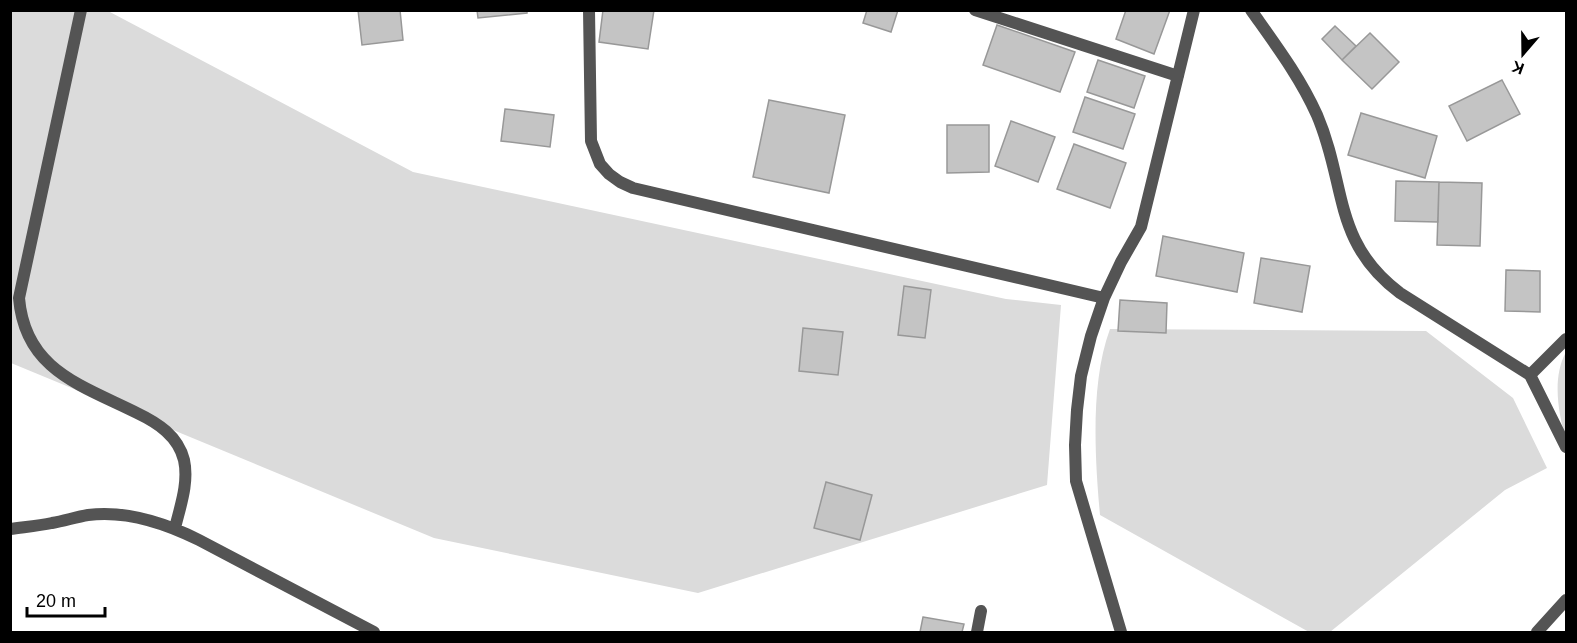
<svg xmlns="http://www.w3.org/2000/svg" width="1577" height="643" font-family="Helvetica,sans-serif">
  <rect width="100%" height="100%" fill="#fff"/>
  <!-- green -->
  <path fill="#dbdbdb" d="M10,11H108L413,172L1006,299L1061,305L1047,485L698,593L434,538L11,363Z
    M1110,329L1426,331L1513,398L1547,468L1505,490L1330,632H1309L1100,515C1095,459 1090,383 1110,329Z
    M1566,352V439C1558,413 1552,377 1566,352Z"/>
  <!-- building -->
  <path fill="#c4c4c4" stroke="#989898" stroke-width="1.5" d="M358,10H400L403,40L362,45Z
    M477,10H527V13L478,18Z
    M603,10H654L648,49L599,42Z
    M867,10H898L891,32L863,23Z
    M1126,10H1170L1154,54L1116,39Z
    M997,25L1075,52L1060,92L983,65Z
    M1335,26L1356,46L1342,60L1322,39Z
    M1370,33L1399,62L1372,89L1342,60Z
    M1098,60L1145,76L1134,108L1087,92Z
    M1502,80L1520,114L1467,141L1449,106Z
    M1085,97L1135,114L1123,149L1073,132Z
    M769,100L845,115L829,193L753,177Z
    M505,109L554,115L550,147L501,141Z
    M1361,113L1437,136L1425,178L1348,155Z
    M1011,121L1055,137L1038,182L995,166Z
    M947,125H989V172L947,173Z
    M1074,144L1126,163L1110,208L1057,189Z
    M1396,181L1439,182L1438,222L1395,221Z
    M1439,182L1482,183L1480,246L1437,245Z
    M1163,236L1244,253L1237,292L1156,276Z
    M1261,258L1310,266L1302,312L1254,303Z
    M1506,270L1540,271V312L1505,311Z
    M904,286L931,290L925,338L898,335Z
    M1120,300L1167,303L1166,333L1118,331Z
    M803,328L843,332L838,375L799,371Z
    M826,482L872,495L860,540L814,528Z
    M923,617L964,624L962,632H920Z"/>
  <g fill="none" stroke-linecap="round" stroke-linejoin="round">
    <!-- minor -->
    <path stroke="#545454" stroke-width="12" d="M81,10L19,298C25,370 81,385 137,413C158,423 178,436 184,460C189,483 180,507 175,528
      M589,10L591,141L600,164L609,174L620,182L633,188L1104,298
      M975,10L1178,76
      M1251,10C1275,44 1300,77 1317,115C1347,185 1332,242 1400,293L1530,375L1566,447
      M1530,375L1566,339
      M10,529C24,527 38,526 52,523C64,521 76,517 88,515C127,510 165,523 199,540L374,632
      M977,632L981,611
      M1121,632L1076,481L1075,445L1077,410L1081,376L1091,336L1104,298L1121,262L1141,227L1194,10
      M1537,632L1566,600"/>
  </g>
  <!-- border -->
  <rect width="1577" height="643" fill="none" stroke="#000000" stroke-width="24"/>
  <!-- north arrow -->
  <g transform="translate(1523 54) rotate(200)" stroke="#ffffff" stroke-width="4.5" paint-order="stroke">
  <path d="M0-4.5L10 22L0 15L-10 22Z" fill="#000000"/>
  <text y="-9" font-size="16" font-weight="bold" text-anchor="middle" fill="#000000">K</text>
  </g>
  <!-- scale -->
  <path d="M27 607v9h78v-9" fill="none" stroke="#000000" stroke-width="3"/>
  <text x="36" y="607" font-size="18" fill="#000000" stroke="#ffffff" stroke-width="4.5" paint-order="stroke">20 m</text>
</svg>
